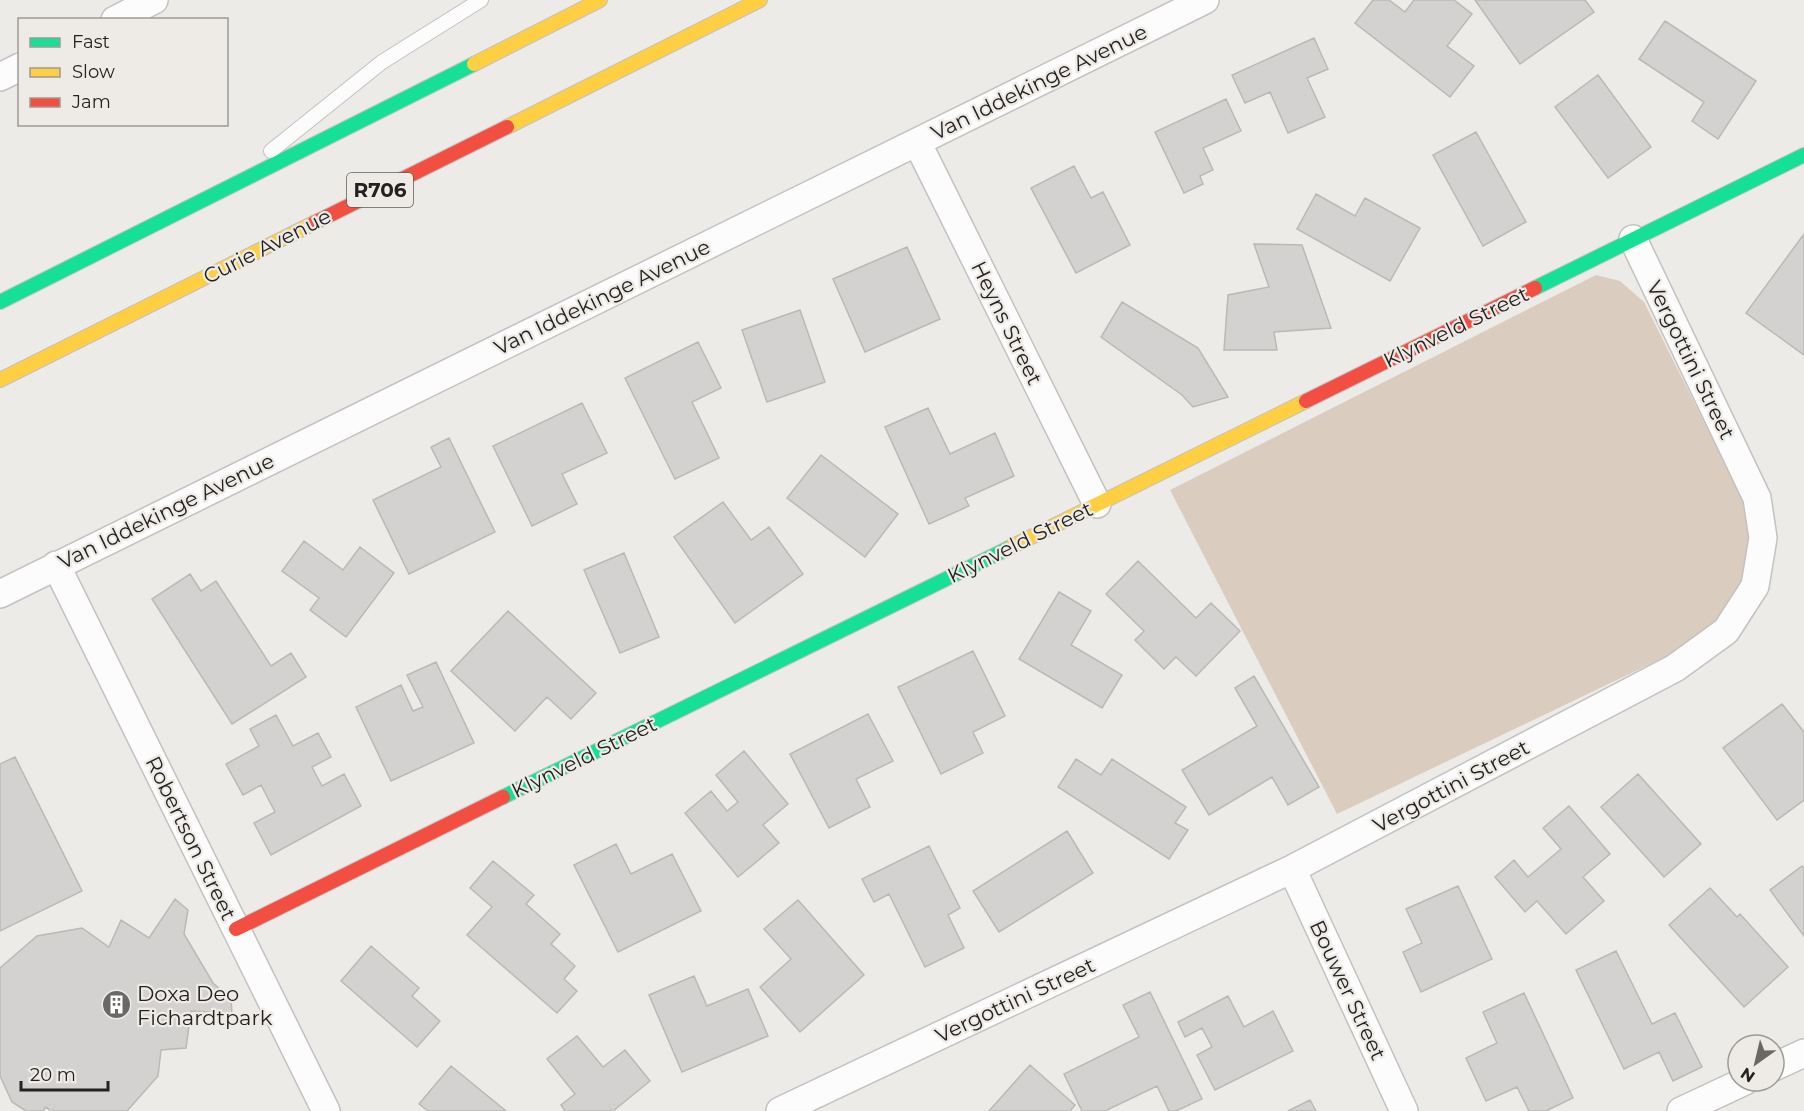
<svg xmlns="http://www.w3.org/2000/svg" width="1804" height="1111" font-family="Montserrat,sans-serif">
  <rect width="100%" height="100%" fill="#edebe8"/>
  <!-- green -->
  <path fill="#dacdbf" d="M1596,275L1620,281L1644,302L1744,502L1749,541L1742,584L1715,626L1669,655L1337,814L1170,490Z"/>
  <!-- building -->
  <path fill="#d4d2d0" stroke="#bab9b6" stroke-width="1.5" d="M1373,0H1389L1405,12L1414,0H1454L1472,14L1447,46L1474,66L1450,97L1355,23Z
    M1475,0H1585L1594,12L1520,64Z
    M1665,21L1756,81L1718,139L1692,121L1704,102L1639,59Z
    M1314,38L1328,69L1307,78L1325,117L1288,133L1270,92L1245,103L1232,75Z
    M1598,75L1651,147L1608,178L1555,107Z
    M1226,99L1241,131L1203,148L1213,170L1200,176L1203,184L1184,193L1155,132Z
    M1476,132L1526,222L1483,246L1433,155Z
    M1074,166L1091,198L1103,192L1130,245L1076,273L1031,188Z
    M1316,194L1355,216L1365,198L1420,228L1390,281L1297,229Z
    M1804,234V355L1746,313Z
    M1254,244L1302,245L1331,328L1274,332L1277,350H1224L1228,295L1269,287Z
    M907,247L940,319L865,352L833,279Z
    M1122,302L1198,348L1228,397L1193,407L1182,395L1101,337Z
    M800,310L825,382L767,402L742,330Z
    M698,342L721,388L692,402L719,458L675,479L625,378Z
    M582,403L607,453L562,474L577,504L532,526L493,446Z
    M928,408L950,454L995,433L1014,476L965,498L969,506L929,524L885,427Z
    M449,438L495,532L409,574L373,500L441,467L431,447Z
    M821,455L898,514L865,557L787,498Z
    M723,502L751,540L769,527L803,574L735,623L674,537Z
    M304,541L343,570L360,547L394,573L346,637L310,610L319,598L282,571Z
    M624,553L659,637L620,653L584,570Z
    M1138,561L1196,618L1211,603L1240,631L1196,676L1176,657L1164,669L1135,640L1144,631L1106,594Z
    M190,574L201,591L216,581L271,666L291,653L306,677L232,724L152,599Z
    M1059,592L1091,611L1071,645L1122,675L1102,708L1019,659Z
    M508,611L596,693L571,719L547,697L515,731L451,671Z
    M973,651L1005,716L973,732L983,753L941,774L898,687Z
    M436,662L474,743L391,781L356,707L401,685L413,711L423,707L407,675Z
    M1254,676L1319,787L1288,805L1272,777L1209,815L1182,770L1257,726L1235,688Z
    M1782,704L1804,732V800L1777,820L1723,748Z
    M868,714L893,761L856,779L870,807L829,828L790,754Z
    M276,715L293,746L318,733L331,757L312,767L322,786L344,774L361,806L271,855L254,823L275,812L261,785L243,795L226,764L259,746L250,729Z
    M744,751L788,804L763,825L779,843L738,877L685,813L711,791L727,811L738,802L716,775Z
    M15,757L82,891L0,931V764Z
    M1076,759L1101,775L1112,759L1186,807L1175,823L1188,830L1169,859L1058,787Z
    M1638,774L1701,844L1664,877L1601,807Z
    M1569,806L1610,854L1583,877L1604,901L1566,934L1537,901L1525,912L1495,877L1514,860L1528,877L1561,849L1543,828Z
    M1067,831L1093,873L999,932L973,891Z
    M616,844L631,874L672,854L701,911L618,952L574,865Z
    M929,846L960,908L948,915L964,948L925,967L889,894L874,902L862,879Z
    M493,861L534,895L526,904L560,934L551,944L575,966L564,979L577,991L557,1013L467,935L492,907L470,888Z
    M1802,866L1804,868V936L1770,890Z
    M1458,886L1492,959L1421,992L1403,952L1422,943L1406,909Z
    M1710,888L1737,917L1740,914L1788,967L1744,1007L1669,925Z
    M175,899L188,910L184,934L213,983L231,999L232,1013L191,1011L186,1048L161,1050L158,1076L127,1111H51L46,1107L43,1111H26L12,1102L0,1076V968L37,936L82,928L109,947L121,920L149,938Z
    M798,900L864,975L800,1032L760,987L791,959L764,929Z
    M371,946L419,988L412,996L440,1021L417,1047L341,981Z
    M1616,951L1652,1024L1675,1013L1702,1067L1673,1081L1659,1052L1624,1069L1576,970Z
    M694,976L707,1006L748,989L768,1036L682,1072L649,995Z
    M1150,992L1202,1099L1176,1111H1169L1157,1086L1105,1111H1082L1064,1074L1139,1037L1123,1005Z
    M1524,993L1573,1098L1546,1111H1529L1517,1087L1486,1101L1466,1058L1497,1043L1483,1012Z
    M1228,996L1244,1027L1273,1011L1293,1051L1215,1090L1197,1055L1212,1047L1202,1028L1185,1037L1178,1022Z
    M577,1036L603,1067L625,1050L650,1081L613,1111H565L561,1105L575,1094L547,1059Z
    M1030,1065L1075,1105L1070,1111H989Z
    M451,1066L506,1111H428L419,1104Z
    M1310,1100L1316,1111H1288Z"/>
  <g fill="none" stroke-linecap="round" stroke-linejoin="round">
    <defs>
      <path id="lane" d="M271,151L382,62L481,0"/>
      <path id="street" d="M115,20L154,0
        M0,77L20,67
        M917,142L1097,504
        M56,565L326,1111
        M0,594L1205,0
        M1292,869L1404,1111
        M1774,1067L1804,1053
        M780,1111L1292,869L1675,668L1726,631L1755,586L1763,538L1757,498L1633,239
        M1681,1111L1745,1081"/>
      <path id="fast" d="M1535,288L1804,155
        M0,302L474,64
        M503,797L1011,547"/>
      <path id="slow" d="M474,64L600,0
        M507,127L760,0
        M0,380L314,223
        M1011,547L1306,401"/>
      <path id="jam" d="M314,223L507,127
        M1306,401L1535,288
        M236,929L503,797"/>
    </defs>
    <!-- lane casing -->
    <use href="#lane" stroke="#c3c2c0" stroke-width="16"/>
    <!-- street casing -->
    <use href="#street" stroke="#c3c2c0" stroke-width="30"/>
    <!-- fast casing -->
    <use href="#fast" stroke="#c3c2c0" stroke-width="16"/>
    <!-- slow casing -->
    <use href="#slow" stroke="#c3c2c0" stroke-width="16"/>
    <!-- jam casing -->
    <use href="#jam" stroke="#c3c2c0" stroke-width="16"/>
    <!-- lane -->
    <use href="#lane" stroke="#fcfcfc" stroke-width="14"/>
    <!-- street -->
    <use href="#street" stroke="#fcfcfc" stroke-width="27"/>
    <!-- fast -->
    <use href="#fast" stroke="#16e098" stroke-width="14"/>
    <!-- slow -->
    <use href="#slow" stroke="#ffcf43" stroke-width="14"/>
    <!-- jam -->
    <use href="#jam" stroke="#f24e42" stroke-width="14"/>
  </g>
  <!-- icons -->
  <defs>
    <symbol id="building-disc" viewBox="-11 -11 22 22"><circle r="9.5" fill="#6a6866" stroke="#eeebe7"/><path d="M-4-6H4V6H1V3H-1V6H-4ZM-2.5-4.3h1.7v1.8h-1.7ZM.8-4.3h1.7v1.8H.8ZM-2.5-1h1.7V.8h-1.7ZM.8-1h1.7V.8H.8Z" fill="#fff"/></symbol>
  </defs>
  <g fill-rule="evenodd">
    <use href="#building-disc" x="100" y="988" width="33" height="33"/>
  </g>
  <g text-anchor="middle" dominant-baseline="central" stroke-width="4.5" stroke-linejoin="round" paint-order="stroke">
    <!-- shield labels -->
    <rect fill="#eeebe7" stroke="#605e5c" stroke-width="1.5" x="347" y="173" width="66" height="34" rx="4.5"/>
    <g font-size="20" font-weight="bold" fill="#232220">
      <text x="380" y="190">R706</text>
    </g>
    <!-- street labels -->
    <g font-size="21" fill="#232220" stroke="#eeebe7">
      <text transform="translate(1039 82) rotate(-26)">Van Iddekinge Avenue</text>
      <text transform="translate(267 246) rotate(-27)">Curie Avenue</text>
      <text transform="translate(602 297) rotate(-26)">Van Iddekinge Avenue</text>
      <text transform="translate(1007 323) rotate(64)">Heyns Street</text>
      <text transform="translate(1456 327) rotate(-26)">Klynveld Street</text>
      <text transform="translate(1691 360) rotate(64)">Vergottini Street</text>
      <text transform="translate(166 511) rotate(-26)">Van Iddekinge Avenue</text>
      <text transform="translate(1020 542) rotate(-26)">Klynveld Street</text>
      <text transform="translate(584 757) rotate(-26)">Klynveld Street</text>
      <text transform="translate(1451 786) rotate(-28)">Vergottini Street</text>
      <text transform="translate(191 838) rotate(64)">Robertson Street</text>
      <text transform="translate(1348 990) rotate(65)">Bouwer Street</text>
      <text transform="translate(1015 1000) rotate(-25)">Vergottini Street</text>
    </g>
    <!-- poi labels -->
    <g font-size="21" fill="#232220" stroke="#eeebe7" text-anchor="start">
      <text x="137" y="993">Doxa Deo<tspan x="137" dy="24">Fichardtpark</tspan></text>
    </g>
  </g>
  <!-- legend -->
  <rect x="18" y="18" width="210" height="108" fill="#eeebe7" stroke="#9d9b97" stroke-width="1.5"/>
  <rect x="30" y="38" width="30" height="9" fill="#16e098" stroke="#9d9b97" stroke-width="1.5"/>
  <text x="72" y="48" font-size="18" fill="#232220">Fast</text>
  <rect x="30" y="68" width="30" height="9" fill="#ffcf43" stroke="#9d9b97" stroke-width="1.5"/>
  <text x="72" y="78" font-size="18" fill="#232220">Slow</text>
  <rect x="30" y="98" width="30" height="9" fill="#f24e42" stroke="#9d9b97" stroke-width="1.5"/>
  <text x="72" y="108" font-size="18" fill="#232220">Jam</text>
  <!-- north arrow -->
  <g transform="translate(1756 1063) rotate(214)"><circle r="28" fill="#eeebe7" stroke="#9d9b97" stroke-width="1.5"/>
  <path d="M0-4.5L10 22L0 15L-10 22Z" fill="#6a6866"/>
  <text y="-9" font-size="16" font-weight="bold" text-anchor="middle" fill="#232220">N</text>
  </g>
  <!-- scale -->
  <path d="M21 1081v9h87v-9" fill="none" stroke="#232220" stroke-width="3"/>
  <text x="30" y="1081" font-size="18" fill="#232220" stroke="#eeebe7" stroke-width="4.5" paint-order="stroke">20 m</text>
</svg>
